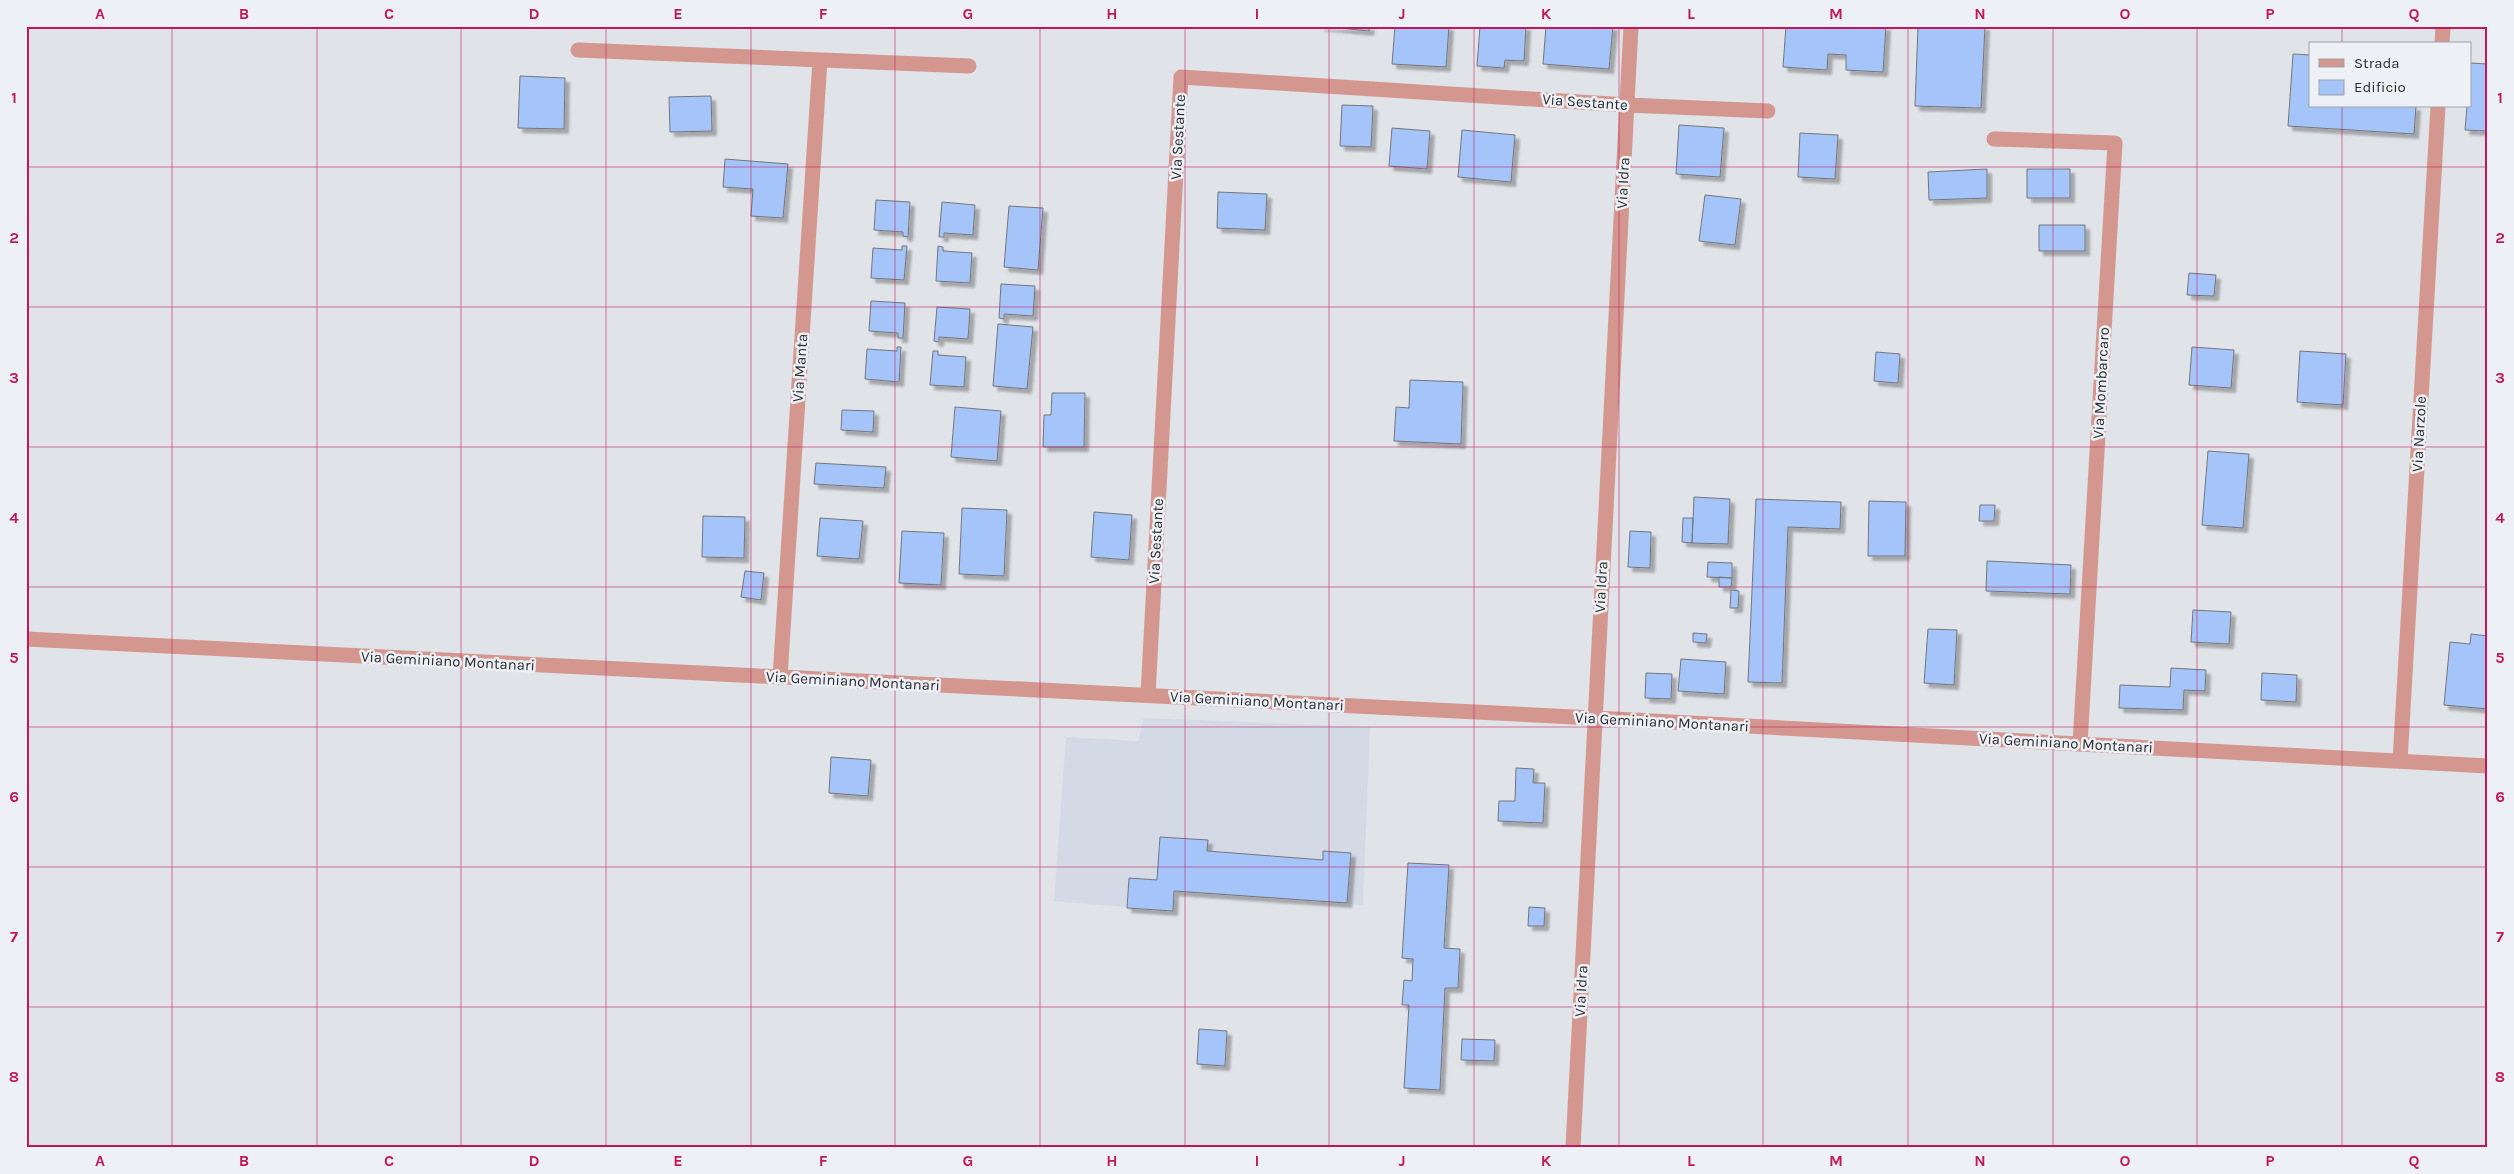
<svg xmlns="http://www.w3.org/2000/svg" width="2514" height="1174" font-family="Karla,sans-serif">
  <defs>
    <filter id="shadow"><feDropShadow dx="4.5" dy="4.5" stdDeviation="1" flood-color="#0004"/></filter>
  </defs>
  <rect width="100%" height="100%" fill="#e0e3e8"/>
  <!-- built -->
  <path fill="#d3dae6" d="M1144,718L1370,727L1363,905L1175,891L1173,911L1054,901L1066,737L1138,741Z"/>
  <!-- building -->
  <path fill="#a5c4fa" stroke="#74767b" filter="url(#shadow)" d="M1320,26H1370L1369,31Z
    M1395,26H1449L1446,67L1392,64Z
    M1480,26H1526L1524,61L1505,60L1504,68L1477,66Z
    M1546,26H1613L1609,69L1543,64Z
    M1786,26H1886L1883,72L1846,70V55L1828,54L1827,70L1783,67Z
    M1918,26H1985L1981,108L1915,106Z
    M2293,54L2310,55V106H2416L2414,134L2288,126Z
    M2470,63L2488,64V131L2465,130L2467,106H2470Z
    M520,76L565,78L564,129L518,128Z
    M711,96L712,131L670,132L669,97Z
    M1342,105L1373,106L1371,147L1340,146Z
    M1679,125L1724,128L1720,177L1676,174Z
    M1392,128L1430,131L1427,169L1389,166Z
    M1462,130L1515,135L1511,182L1458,177Z
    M1800,133L1838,135L1835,179L1798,177Z
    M725,159L788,164L783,218L751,216L753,189L723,187Z
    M1987,169V198L1929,200L1928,172Z
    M2027,169H2070V198H2027Z
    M1218,192L1267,194L1265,230L1217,228Z
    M1705,195L1741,199L1735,245L1699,241Z
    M876,200L910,202L908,237L903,236V232L874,230Z
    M942,202L975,205L973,235L944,233V237H939Z
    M1009,206L1043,208L1038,270L1004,267Z
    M2039,225H2085V251H2039Z
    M902,246H907L904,280L871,278L873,248L902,250Z
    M938,246L943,247V251L972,253L970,283L936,281Z
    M2189,273L2216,275L2214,296L2187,295Z
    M1001,284L1035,286L1033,316L1004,314V319L999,318Z
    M871,301L905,303L903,338H898V333L869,331Z
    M937,307L970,309L968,339L939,337V342L934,341Z
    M998,324L1033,327L1027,389L993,386Z
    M897,347H901L899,382L865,379L867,349L897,351Z
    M2192,347L2234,350L2231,388L2189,385Z
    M933,351H938V355L966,357L964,387L930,385Z
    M2300,351L2346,354L2343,405L2297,402Z
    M1876,352L1900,354L1898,383L1874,381Z
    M1410,380L1463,382L1461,444L1394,441L1396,407L1409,408Z
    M1052,393H1085L1084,447H1043L1044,415H1051Z
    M955,407L1001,411L997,461L951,457Z
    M842,410L874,411L873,432L841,430Z
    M2208,451L2249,454L2243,528L2202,525Z
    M816,463L886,467L884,488L814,484Z
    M1694,497L1730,499L1728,544L1692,543Z
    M1756,499L1841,502L1840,529L1788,527L1782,683L1748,682Z
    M1869,501L1906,502L1905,556H1868Z
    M1980,505H1995L1994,521H1979Z
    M962,508L1007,510L1004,576L959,574Z
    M1094,512L1132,515L1129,560L1091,557Z
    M703,516L745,517L744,558L702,557Z
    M820,518L863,521L859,559L817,556Z
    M1683,518H1693L1692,543L1682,542Z
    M902,531L944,533L941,585L899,583Z
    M1630,531L1651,532L1650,568L1628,567Z
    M1987,561L2071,565L2070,594L1986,591Z
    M1708,562L1732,563V578L1707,577Z
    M745,571L764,573L761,600L741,597Z
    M1719,577L1732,578L1731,587H1719Z
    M1731,590L1739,591L1738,608H1730Z
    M2193,610L2231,612L2229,644L2191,642Z
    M1928,629L1957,630L1954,685L1924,683Z
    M1693,633L1707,634L1706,643L1693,642Z
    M2471,634L2488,636V709L2444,705L2450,642L2470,644Z
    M1681,659L1726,662L1724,694L1678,691Z
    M2171,668L2206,670L2205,691L2184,690L2183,710L2119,708L2120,685L2170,687Z
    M1646,673L1672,674L1671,699L1645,698Z
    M2262,673L2297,675L2296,702L2261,700Z
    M831,757L871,760L868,796L829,793Z
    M1516,768L1534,769L1533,783H1545L1543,823L1498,821L1499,801H1515Z
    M1160,837L1208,840L1207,851L1323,860V851L1351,853L1347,903L1174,891L1173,911L1127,908L1129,878L1157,880Z
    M1408,863L1449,865L1444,948L1460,949L1458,988H1445L1440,1090L1404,1088L1409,1005H1402L1404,980L1412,981L1413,959L1402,958Z
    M1529,907L1545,908L1544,926H1528Z
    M1199,1029L1227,1031L1225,1066L1197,1064Z
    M1462,1039L1495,1040L1494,1061L1461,1060Z"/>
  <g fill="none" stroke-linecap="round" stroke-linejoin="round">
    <!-- minor -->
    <path stroke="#d39790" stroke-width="15" d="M2442,44L2443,26
      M578,50L969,66
      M1994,139L2115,143L2080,744
      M780,677L820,60
      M1148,695L1181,77L1627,105L1768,111
      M2400,761L2438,106
      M1573,1148L1631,26"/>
    <!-- tertiary -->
    <path stroke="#d39790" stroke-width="15" d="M26,639L1634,720L2488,766"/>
  </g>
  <!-- grid -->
  <path fill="none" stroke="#c2185b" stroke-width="1" stroke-opacity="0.55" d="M172,26V1148M317,26V1148M461,26V1148M606,26V1148M751,26V1148M895,26V1148M1040,26V1148M1185,26V1148M1329,26V1148M1474,26V1148M1619,26V1148M1763,26V1148M1908,26V1148M2053,26V1148M2197,26V1148M2342,26V44M2342,106V1148M26,167H2488M26,307H2488M26,447H2488M26,587H2488M26,727H2488M26,867H2488M26,1007H2488"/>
  <g text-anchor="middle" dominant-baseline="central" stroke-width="5" stroke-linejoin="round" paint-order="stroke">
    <!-- street labels -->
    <g font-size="15" fill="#2b2c2e" stroke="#edf0f5">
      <text transform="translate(1585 102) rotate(4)">Via Sestante</text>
      <text transform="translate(1178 137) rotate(-87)">Via Sestante</text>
      <text transform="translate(1623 183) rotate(-87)">Via Idra</text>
      <text transform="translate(800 368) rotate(-86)">Via Manta</text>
      <text transform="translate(2101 383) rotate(-87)">Via Mombarcaro</text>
      <text transform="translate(2419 434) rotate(-87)">Via Narzole</text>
      <text transform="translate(1156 541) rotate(-87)">Via Sestante</text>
      <text transform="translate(1601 587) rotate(-87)">Via Idra</text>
      <text transform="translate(448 661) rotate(3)">Via Geminiano Montanari</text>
      <text transform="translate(853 681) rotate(3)">Via Geminiano Montanari</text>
      <text transform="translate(1257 701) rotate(3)">Via Geminiano Montanari</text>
      <text transform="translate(1662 722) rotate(3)">Via Geminiano Montanari</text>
      <text transform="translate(2066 743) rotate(3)">Via Geminiano Montanari</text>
      <text transform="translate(1581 991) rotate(-87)">Via Idra</text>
    </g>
  </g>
  <!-- border -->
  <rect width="2514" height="1174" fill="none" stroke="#edf0f5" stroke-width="55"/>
  <!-- legend -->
  <rect x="2309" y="42" width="162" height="65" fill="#edf0f5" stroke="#9fa2a5"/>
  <rect x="2319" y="59" width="25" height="8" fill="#d39790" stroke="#9fa2a5"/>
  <text x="2354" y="68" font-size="15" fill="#2b2c2e">Strada</text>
  <rect x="2319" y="80" width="25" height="15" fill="#a5c4fa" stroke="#9fa2a5"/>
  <text x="2354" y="92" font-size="15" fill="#2b2c2e">Edificio</text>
  <rect x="28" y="28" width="2458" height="1118" fill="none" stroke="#c2185b" stroke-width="2"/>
  <g font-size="16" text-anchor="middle" font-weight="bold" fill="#c2185b">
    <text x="100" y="19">A</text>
    <text x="244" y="19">B</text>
    <text x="389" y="19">C</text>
    <text x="534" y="19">D</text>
    <text x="678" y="19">E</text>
    <text x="823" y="19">F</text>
    <text x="968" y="19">G</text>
    <text x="1112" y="19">H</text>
    <text x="1257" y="19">I</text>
    <text x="1402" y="19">J</text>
    <text x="1546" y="19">K</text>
    <text x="1691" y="19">L</text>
    <text x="1836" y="19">M</text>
    <text x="1980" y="19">N</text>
    <text x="2125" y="19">O</text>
    <text x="2270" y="19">P</text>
    <text x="2414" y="19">Q</text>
    <text x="14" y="103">1</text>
    <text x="2500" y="103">1</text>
    <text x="14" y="243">2</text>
    <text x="2500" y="243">2</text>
    <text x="14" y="383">3</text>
    <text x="2500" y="383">3</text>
    <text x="14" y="523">4</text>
    <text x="2500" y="523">4</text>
    <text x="14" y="663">5</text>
    <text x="2500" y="663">5</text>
    <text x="14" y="802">6</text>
    <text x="2500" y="802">6</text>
    <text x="14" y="942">7</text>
    <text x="2500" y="942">7</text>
    <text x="14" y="1082">8</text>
    <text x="2500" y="1082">8</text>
    <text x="100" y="1166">A</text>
    <text x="244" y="1166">B</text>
    <text x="389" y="1166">C</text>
    <text x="534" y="1166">D</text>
    <text x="678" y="1166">E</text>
    <text x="823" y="1166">F</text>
    <text x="968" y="1166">G</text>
    <text x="1112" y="1166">H</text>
    <text x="1257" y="1166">I</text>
    <text x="1402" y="1166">J</text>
    <text x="1546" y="1166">K</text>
    <text x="1691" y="1166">L</text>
    <text x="1836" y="1166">M</text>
    <text x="1980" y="1166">N</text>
    <text x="2125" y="1166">O</text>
    <text x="2270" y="1166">P</text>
    <text x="2414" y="1166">Q</text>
  </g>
</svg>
